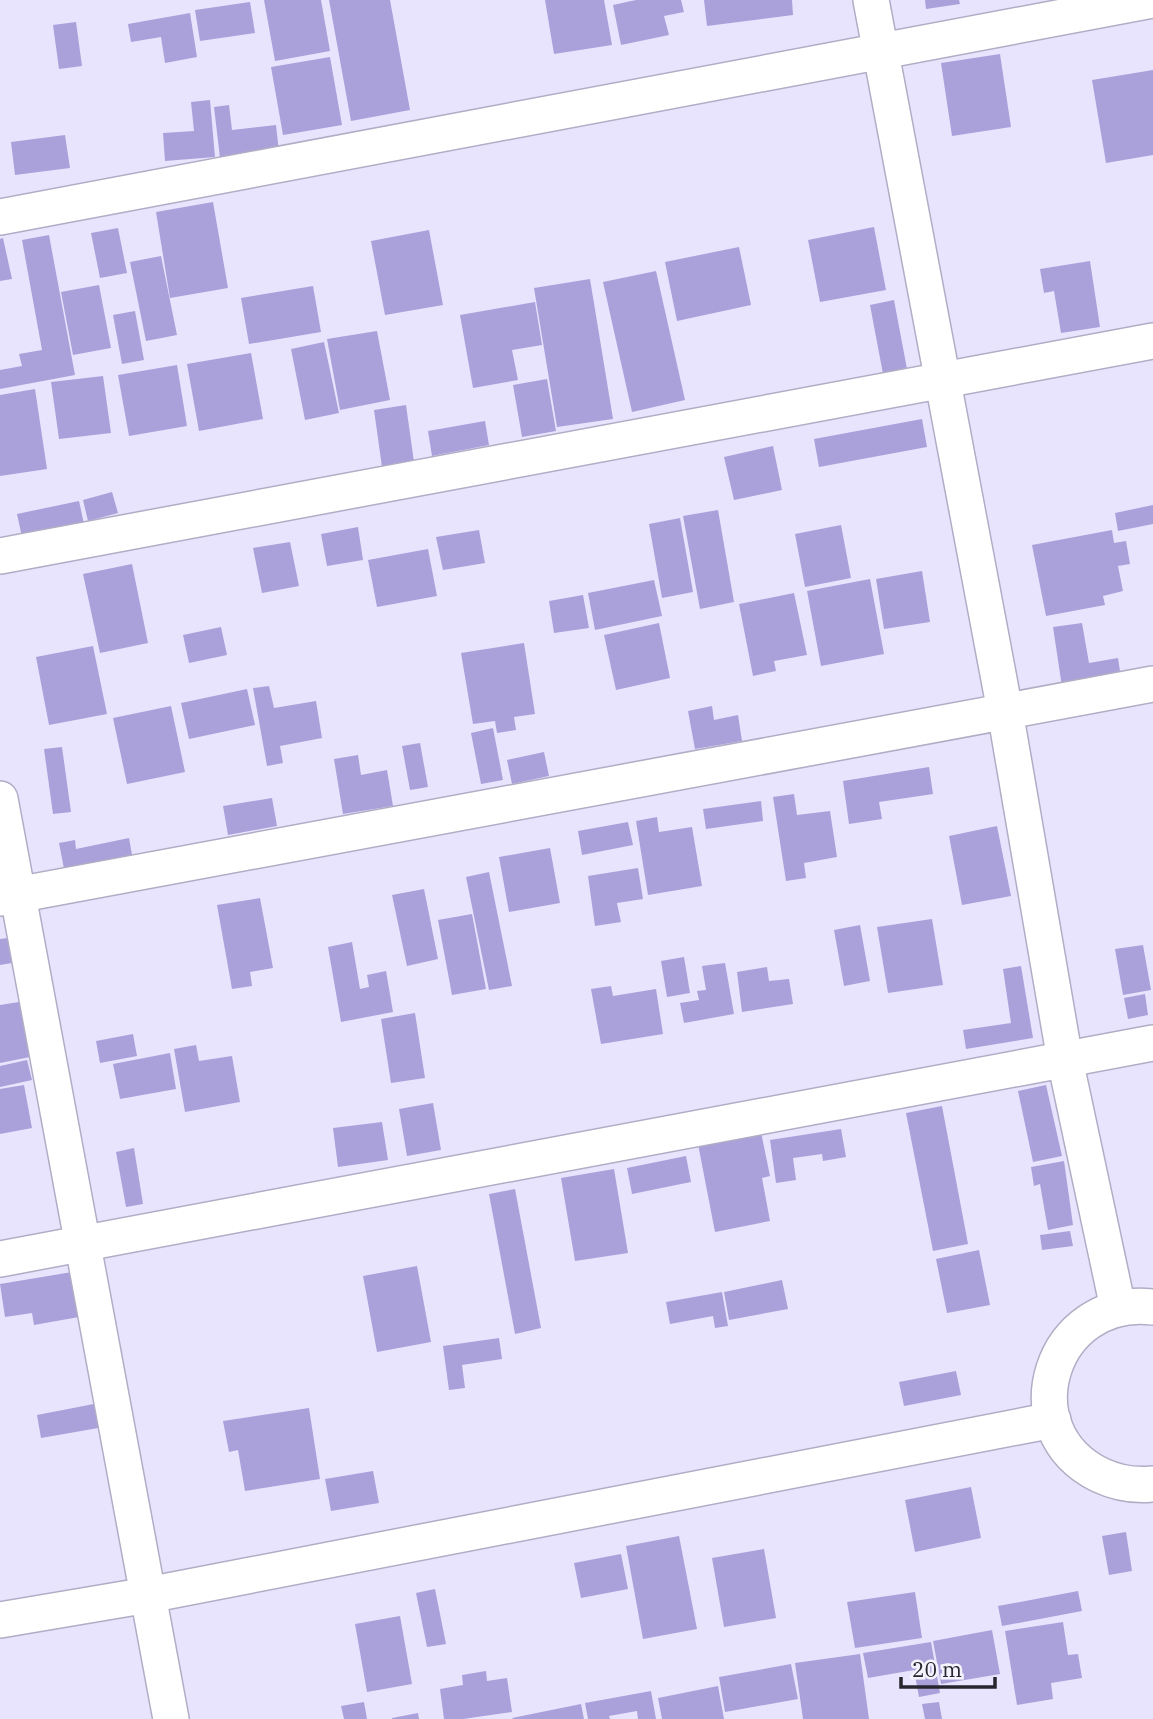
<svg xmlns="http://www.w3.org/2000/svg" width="1153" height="1719" font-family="'IBM Plex Serif',serif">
  <rect width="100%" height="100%" fill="#e8e4fd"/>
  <!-- building -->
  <path fill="#aaa1db" d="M264,0H321L330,51L275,61Z
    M329,0H390L410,110L351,121Z
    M545,0H604L612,45L554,54Z
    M636,0H681L684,12L664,16L669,35L621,45L613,5Z
    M704,0H792L793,15L707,26Z
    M925,0H959L960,4L926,9Z
    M250,2L255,33L200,41L195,10Z
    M190,13L197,57L165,63L161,37L131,42L128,24Z
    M76,22L82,66L59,69L53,25Z
    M1000,54L1011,127L952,136L941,63Z
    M330,57L342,125L283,135L271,67Z
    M1153,70V155L1106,163L1092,80Z
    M210,100L215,157L165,161L163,133L194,131L191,102Z
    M229,105L232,130L276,125L279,152L220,158L214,107Z
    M65,135L70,168L15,175L11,142Z
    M213,202L228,288L170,298L156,212Z
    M874,227L886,290L820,302L808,240Z
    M118,228L127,273L100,278L91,233Z
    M429,230L443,305L385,315L371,241Z
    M49,235L75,375L0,389V370L22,366L19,354L42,350L22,240Z
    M3,238L12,279L0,281V239Z
    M739,247L751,305L677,321L665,262Z
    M161,256L177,335L146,341L130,262Z
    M1090,261L1100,327L1061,333L1054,291L1044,293L1040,269Z
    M656,271L685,400L632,412L603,282Z
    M590,279L613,419L557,427L534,288Z
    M99,285L111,348L73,355L61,292Z
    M313,286L321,332L249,344L241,298Z
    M894,300L907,369L883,374L870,305Z
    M535,302L542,345L512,350L518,380L473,388L460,315Z
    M135,311L144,360L122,364L113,315Z
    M377,331L390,400L340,410L327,339Z
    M324,342L339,413L305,420L291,349Z
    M251,353L263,419L199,431L187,364Z
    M177,365L187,426L129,436L118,375Z
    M103,376L111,433L59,439L51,382Z
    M547,379L556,431L522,437L513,385Z
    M35,389L47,469L0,476V395Z
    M406,405L414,462L382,467L374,410Z
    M922,419L927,447L819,467L814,439Z
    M485,421L489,445L432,456L428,431Z
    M773,446L782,490L734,500L724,457Z
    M112,492L118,513L88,521L83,500Z
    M79,501L84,524L22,537L17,514Z
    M1153,505V524L1118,531L1115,513Z
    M718,510L734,602L700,609L683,516Z
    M680,518L693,592L662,598L649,524Z
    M841,525L851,578L805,587L795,534Z
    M358,527L363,560L327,566L321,534Z
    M479,530L485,563L443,570L436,537Z
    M1112,530L1114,543L1126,541L1130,564L1118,566L1123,591L1103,596L1105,605L1046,616L1032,545Z
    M290,542L299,586L262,593L253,548Z
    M428,549L437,596L377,607L368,560Z
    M132,564L148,643L100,653L83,574Z
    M922,571L930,622L884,629L876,579Z
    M870,579L884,654L821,666L807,591Z
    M654,580L662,616L595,630L588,593Z
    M794,593L807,655L774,661L776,671L753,676L739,604Z
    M583,595L589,628L554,633L549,601Z
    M659,623L670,678L616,690L604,635Z
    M1082,623L1089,663L1118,658L1121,678L1062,687L1053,627Z
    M221,627L227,655L189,663L183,635Z
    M524,643L535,714L514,717L516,730L497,733L495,721L473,724L461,653Z
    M93,646L107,714L49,725L36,657Z
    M269,686L274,708L316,701L322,738L280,746L283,763L267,766L253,688Z
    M247,689L255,725L189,739L181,703Z
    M171,706L185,772L127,784L113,718Z
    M712,706L714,720L738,715L742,741L695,749L688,711Z
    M493,728L503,780L481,784L471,733Z
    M420,743L428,787L410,790L402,746Z
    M62,747L71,812L53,814L44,749Z
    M544,752L549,776L512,784L507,760Z
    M358,755L361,775L387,770L393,806L343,814L334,759Z
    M929,767L933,794L879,802L882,819L849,824L843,781Z
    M794,794L797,815L830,811L837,857L804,863L806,878L786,881L773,797Z
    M272,798L277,826L228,835L223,806Z
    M761,801L763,821L706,829L703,809Z
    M657,817L659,832L692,827L702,886L648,895L636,821Z
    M628,822L633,845L582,855L578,831Z
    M997,826L1011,896L962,905L949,836Z
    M129,838L133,860L65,874L59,843L75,840L76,849Z
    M550,848L560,903L509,912L499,857Z
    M638,868L643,899L617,903L621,922L595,926L588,876Z
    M489,872L512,986L489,990L466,877Z
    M424,889L438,959L407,966L392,895Z
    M260,898L273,968L250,972L252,986L232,989L217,905Z
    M472,914L486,989L452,995L438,920Z
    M932,919L943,985L888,993L877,927Z
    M860,925L870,981L844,986L834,930Z
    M8,938L12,963L0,965V939Z
    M352,942L360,989L369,987L367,975L386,971L393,1012L341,1022L328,947Z
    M1143,945L1151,990L1123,995L1115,949Z
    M684,957L690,993L667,997L661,961Z
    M725,963L734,1014L684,1023L680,1003L699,1000L697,991L706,990L702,966Z
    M1021,966L1033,1038L966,1049L963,1030L1011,1023L1003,969Z
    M767,967L769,981L789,979L793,1004L742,1012L737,972Z
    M611,986L613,996L656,989L663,1034L601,1044L591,989Z
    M1145,994L1148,1015L1128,1019L1124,998Z
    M19,1002L30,1057L0,1063V1005Z
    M415,1013L425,1078L391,1083L381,1019Z
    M133,1034L137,1056L100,1063L96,1041Z
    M196,1045L199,1061L232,1056L240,1102L185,1112L174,1049Z
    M170,1053L176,1089L120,1099L113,1064Z
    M27,1060L32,1080L0,1087V1066Z
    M24,1085L32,1128L0,1134V1089Z
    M1046,1085L1062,1156L1033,1162L1018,1091Z
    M433,1103L441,1150L407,1156L399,1109Z
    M942,1106L968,1244L933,1251L906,1113Z
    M382,1122L388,1160L338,1167L333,1128Z
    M841,1129L846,1157L823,1161L822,1154L793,1158L796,1180L776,1183L770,1140Z
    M761,1132L770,1176L762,1178L770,1221L715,1232L698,1144Z
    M134,1148L143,1204L126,1207L116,1152Z
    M686,1156L691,1182L632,1194L627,1168Z
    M1064,1161L1073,1225L1048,1230L1040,1184L1034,1186L1031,1167Z
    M614,1169L628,1253L575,1261L561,1178Z
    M515,1189L541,1328L515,1334L489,1194Z
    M1070,1231L1073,1246L1042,1250L1040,1235Z
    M979,1250L990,1305L947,1313L936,1259Z
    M417,1266L431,1342L377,1352L363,1276Z
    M72,1272L79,1317L34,1325L32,1313L5,1317L0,1284Z
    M782,1280L788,1309L729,1320L724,1292Z
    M722,1292L728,1326L715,1328L713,1316L670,1324L666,1302Z
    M499,1338L502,1359L462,1365L465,1388L449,1390L443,1346Z
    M956,1371L961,1395L904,1406L899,1382Z
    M99,1403L104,1427L41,1438L37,1415Z
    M309,1408L320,1479L245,1491L238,1450L229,1452L223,1421Z
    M373,1471L379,1503L331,1511L325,1479Z
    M971,1487L981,1538L915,1552L905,1500Z
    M1126,1532L1132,1571L1109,1575L1102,1536Z
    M679,1536L697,1629L643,1639L626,1546Z
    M764,1549L776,1618L724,1627L712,1558Z
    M621,1554L628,1589L581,1598L574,1563Z
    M435,1589L446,1644L427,1647L416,1593Z
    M1078,1591L1082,1611L1002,1626L998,1606Z
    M915,1592L922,1638L855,1648L847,1602Z
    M400,1616L412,1684L367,1692L355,1624Z
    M1063,1622L1068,1655L1078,1654L1082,1678L1051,1683L1053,1699L1017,1705L1005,1631Z
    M992,1630L1000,1674L941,1684L933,1641Z
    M931,1642L940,1693L919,1697L914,1670L868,1678L863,1653Z
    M860,1654L869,1719H803L795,1663Z
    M791,1664L798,1699L725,1712L719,1677Z
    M486,1671L487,1681L507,1678L512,1712L463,1719H444L440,1689L463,1685L462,1675Z
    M718,1686L724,1719H662L658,1698Z
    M651,1691L656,1719H638L637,1711L609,1716L610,1719H588L585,1703Z
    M364,1702L367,1719H344L341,1706Z
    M939,1702L942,1719H925L922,1704Z
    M581,1704L584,1719H513L512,1718Z
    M418,1713L419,1719H392V1718Z"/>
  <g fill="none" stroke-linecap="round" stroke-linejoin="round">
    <defs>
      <path id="minor" d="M871,0L1005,711L1065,1060L1118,1308
        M0,217L1153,0
        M0,556L1153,341
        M0,799L171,1719
        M0,898L1153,684
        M0,1259L1153,1043
        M1153,1307C1051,1295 1008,1430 1100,1475C1117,1483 1135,1486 1153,1484
        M0,1620L148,1595L1053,1420"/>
    </defs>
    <!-- minor casing -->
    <use href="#minor" stroke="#b0adc5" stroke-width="38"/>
    <!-- minor -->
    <use href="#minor" stroke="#fff" stroke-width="35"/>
  </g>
  <!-- scale -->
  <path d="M901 1677v10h94v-10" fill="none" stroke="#27252e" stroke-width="3.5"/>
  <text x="912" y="1677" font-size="21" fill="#27252e" stroke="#f5f4fe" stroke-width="5" paint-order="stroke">20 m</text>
</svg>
